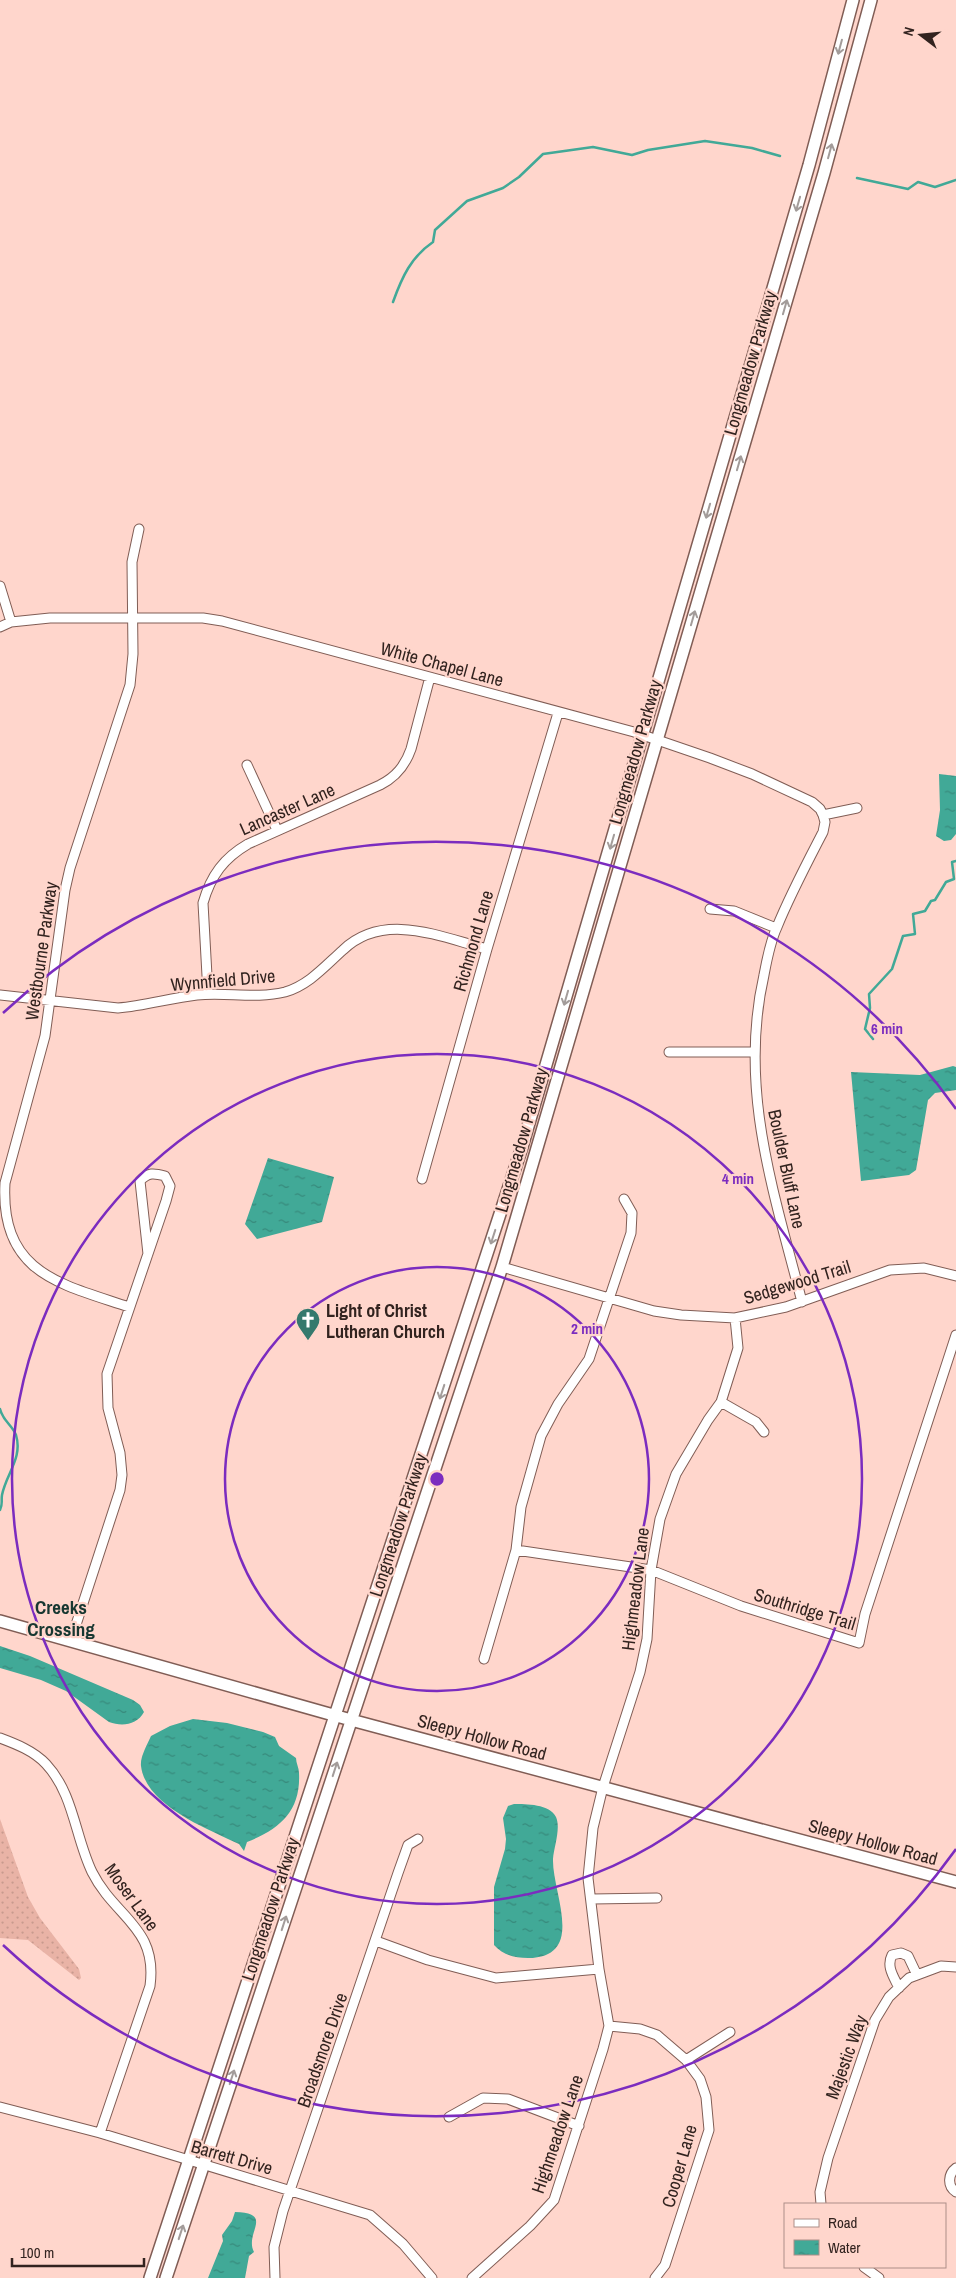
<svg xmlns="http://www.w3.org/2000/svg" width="956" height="2278" font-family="'Archivo Narrow',sans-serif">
  <defs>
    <pattern id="grass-dots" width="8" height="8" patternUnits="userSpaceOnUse" patternTransform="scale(1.25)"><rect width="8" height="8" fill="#e9b3a6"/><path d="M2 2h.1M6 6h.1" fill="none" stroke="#c89a8e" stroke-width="1.8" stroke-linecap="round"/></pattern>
    <pattern id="water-ripples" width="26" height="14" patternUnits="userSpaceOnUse" patternTransform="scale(1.25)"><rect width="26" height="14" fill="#41a997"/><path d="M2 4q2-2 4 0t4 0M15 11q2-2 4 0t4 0" fill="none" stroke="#37897b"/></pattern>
  </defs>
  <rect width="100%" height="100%" fill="#ffd6cc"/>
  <!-- grass -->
  <path fill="url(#grass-dots)" d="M0,1819L28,1897L40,1918L79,1969L81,1978L79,1980L28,1940L0,1938Z"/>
  <!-- water -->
  <path fill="url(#water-ripples)" d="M939,774L956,776V834L951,840L944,841L936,836L940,810Z
    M953,1066L956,1067V1090L935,1093L928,1100L916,1170L909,1175L861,1181L851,1072L920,1075Z
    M268,1158L334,1177L322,1222L257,1239L245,1224Z
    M0,1646L30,1656L133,1700L140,1705L144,1712C137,1725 122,1727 109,1722L66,1691L41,1680L0,1668Z
    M193,1719L227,1723L263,1732L275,1737L279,1746L296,1758C296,1763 299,1768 299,1773C301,1811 280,1829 247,1842L244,1851L239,1844C208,1829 146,1806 141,1766C140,1757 147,1745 151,1736L170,1726Z
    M514,1804C526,1804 550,1804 556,1817C561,1828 554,1847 553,1859C552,1893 587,1957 528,1958C514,1958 503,1955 494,1945V1887L505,1849L506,1839L503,1818L508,1806Z
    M235,2212C275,2213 244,2233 254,2252L249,2256L245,2278H208L223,2241L222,2235L232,2221Z"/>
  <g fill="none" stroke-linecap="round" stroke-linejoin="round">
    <!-- stream -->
    <path stroke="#41a997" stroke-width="2.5" d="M857,178L908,189L918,182L935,187L956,180
      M393,302C402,277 411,257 433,242L435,230L467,201L503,188L519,177L543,154L593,147L632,155L648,150L705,141L752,148L780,156
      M873,1039L865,1029L870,1008L869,994L892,969L903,936L915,934L913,914L925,911L931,901L935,900L946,882L954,879L952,862L956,861
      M0,1409C3,1421 12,1425 16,1435C23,1458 6,1474 2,1495C1,1501 3,1504 0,1510"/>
    <defs>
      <path id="street" d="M0,586L11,622
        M0,627L11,622L50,618H203L222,621L634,732L710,758L752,774L812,802L820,809L823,815L825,822L823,832C807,863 790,895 777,927C770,942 767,959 764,975C738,1089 774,1192 802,1302
        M247,765L277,830
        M823,815L857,808
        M710,909L734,911L776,928
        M208,994L203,903C211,875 224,858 248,844L380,785C396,777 405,766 411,749L430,677
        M0,995L118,1008C145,1006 170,998 197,995C226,992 256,999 285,992C309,985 325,966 343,950C384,911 440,937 487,949
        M669,1052H754
        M422,1179L487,949L558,713
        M502,1267L654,1311L681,1315L735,1318L786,1307L890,1270L924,1268L956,1276
        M129,1307C61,1284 0,1274 5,1183L45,1036L65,890L70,868L130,685L133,654L132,562L139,529
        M721,1402L756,1422L764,1432
        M516,1550L651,1570L741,1606L859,1643L865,1614L956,1335
        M71,1640L120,1490L122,1475L120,1453L108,1408L107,1374L166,1201L170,1186L165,1176C154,1173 148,1172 140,1181L148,1254
        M484,1659L516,1550L521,1507L541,1436L558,1404L589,1359L631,1233L632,1213L624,1199
        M0,1738C16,1744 34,1751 46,1764C74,1794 75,1837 92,1872C115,1918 158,1927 150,1986L100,2133
        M592,1899L657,1898
        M376,1941L428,1960L496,1978L599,1969
        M899,1988C894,1977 886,1967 892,1955L901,1953L908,1956L917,1975
        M609,2026L640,2029L657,2035L686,2060L700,2079L706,2097L709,2130L665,2265L655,2278
        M686,2060L730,2032
        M0,2107L100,2133L370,2215L403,2244L432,2278
        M449,2117L483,2098L508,2099L579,2126
        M956,2168C948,2174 947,2186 956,2192
        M821,2204L820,2192L828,2158L875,2020L889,1997L909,1978L941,1966L956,1967
        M864,2267L879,2278
        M275,2278L274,2247L283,2211L398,1873L408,1845L418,1839
        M472,2278L530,2226L554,2200L603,2049L609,2026L599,1969L588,1878L593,1828L603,1787L640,1672L647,1639L651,1570L660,1519L676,1474L708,1420L721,1402L738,1348L735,1318"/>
      <path id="secondary" d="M0,1621L351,1720L956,1882
        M150,2278L522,1147L809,165L853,0
        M166,2278L502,1267L824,173L871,0"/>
    </defs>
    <!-- street casing -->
    <use href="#street" stroke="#805d55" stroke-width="11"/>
    <!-- secondary casing -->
    <use href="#secondary" stroke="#805d55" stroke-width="14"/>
    <!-- street -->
    <use href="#street" stroke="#fff" stroke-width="9"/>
    <!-- secondary -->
    <use href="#secondary" stroke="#fff" stroke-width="11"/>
  </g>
  <!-- one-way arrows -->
  <defs><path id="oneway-shaft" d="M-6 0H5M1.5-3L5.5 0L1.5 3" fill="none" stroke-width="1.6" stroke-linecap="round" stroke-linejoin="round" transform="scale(1.25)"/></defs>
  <g stroke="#a39c9a">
    <use href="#oneway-shaft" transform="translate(840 47) rotate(105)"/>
    <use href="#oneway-shaft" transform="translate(830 151) rotate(-75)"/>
    <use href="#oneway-shaft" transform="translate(798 204) rotate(106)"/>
    <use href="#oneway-shaft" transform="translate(785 307) rotate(-74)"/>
    <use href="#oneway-shaft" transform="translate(739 463) rotate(-74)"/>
    <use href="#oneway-shaft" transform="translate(708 511) rotate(106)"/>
    <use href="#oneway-shaft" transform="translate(693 618) rotate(-74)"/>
    <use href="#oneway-shaft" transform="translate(612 842) rotate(106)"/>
    <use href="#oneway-shaft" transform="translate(566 998) rotate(106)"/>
    <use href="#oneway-shaft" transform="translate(493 1237) rotate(108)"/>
    <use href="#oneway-shaft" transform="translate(442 1392) rotate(108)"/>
    <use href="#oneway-shaft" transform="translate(335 1769) rotate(-72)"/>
    <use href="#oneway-shaft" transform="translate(284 1923) rotate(-72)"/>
    <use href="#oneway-shaft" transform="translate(232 2077) rotate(-72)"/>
    <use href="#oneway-shaft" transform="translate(181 2232) rotate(-72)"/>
  </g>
  <!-- distance rings -->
  <g fill="none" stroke="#7b2cbf" stroke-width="2.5">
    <circle cx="437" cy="1479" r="212"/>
    <circle cx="437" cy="1479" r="425"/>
    <path d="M956 1849A637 637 0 0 1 3 1945M3 1013A637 637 0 0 1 956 1109"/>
  </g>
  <!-- icons -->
  <defs>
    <symbol id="church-pin" viewBox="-11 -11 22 30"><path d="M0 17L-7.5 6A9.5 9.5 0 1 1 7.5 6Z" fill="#35796d" stroke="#ffd6cc"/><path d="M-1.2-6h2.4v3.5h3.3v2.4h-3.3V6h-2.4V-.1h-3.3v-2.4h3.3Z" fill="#fff"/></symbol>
  </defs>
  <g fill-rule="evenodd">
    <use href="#church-pin" x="294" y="1306" width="28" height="38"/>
  </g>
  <g text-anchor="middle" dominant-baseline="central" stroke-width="4.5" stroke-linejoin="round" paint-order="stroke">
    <!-- street labels -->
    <g font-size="18" fill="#32231f" stroke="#ffd6cc">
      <text transform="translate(750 363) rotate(-74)">Longmeadow Parkway</text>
      <text transform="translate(442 664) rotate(15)">White Chapel Lane</text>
      <text transform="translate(635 752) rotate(-74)">Longmeadow Parkway</text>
      <text transform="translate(287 809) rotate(-24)">Lancaster Lane</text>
      <text transform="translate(473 941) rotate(-74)">Richmond Lane</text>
      <text transform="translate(41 951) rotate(-82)">Westbourne Parkway</text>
      <text transform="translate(223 980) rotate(-5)">Wynnfield Drive</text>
      <text transform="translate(521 1140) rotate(-74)">Longmeadow Parkway</text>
      <text transform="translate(787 1169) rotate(78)">Boulder Bluff Lane</text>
      <text transform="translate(797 1282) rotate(-17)">Sedgewood Trail</text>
      <text transform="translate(398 1525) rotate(-72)">Longmeadow Parkway</text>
      <text transform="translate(635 1589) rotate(-83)">Highmeadow Lane</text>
      <text transform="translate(805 1609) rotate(17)">Southridge Trail</text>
      <text transform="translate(482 1737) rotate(15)">Sleepy Hollow Road</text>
      <text transform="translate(873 1842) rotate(15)">Sleepy Hollow Road</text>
      <text transform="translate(132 1897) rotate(54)">Moser Lane</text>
      <text transform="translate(270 1909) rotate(-72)">Longmeadow Parkway</text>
      <text transform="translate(322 2050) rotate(-71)">Broadsmore Drive</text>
      <text transform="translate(846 2057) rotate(-70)">Majestic Way</text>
      <text transform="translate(557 2134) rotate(-71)">Highmeadow Lane</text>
      <text transform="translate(232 2157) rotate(16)">Barrett Drive</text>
      <text transform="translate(679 2166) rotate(-74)">Cooper Lane</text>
    </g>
    <!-- poi labels -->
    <g font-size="18" font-weight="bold" fill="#32231f" stroke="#ffd6cc" text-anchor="start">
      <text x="326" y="1310">Light of Christ<tspan x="326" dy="21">Lutheran Church</tspan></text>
    </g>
    <!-- neighbourhood labels -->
    <g font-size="19" font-weight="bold" fill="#173731" stroke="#ffd6cc">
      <text x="61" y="1607">Creeks<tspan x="61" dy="22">Crossing</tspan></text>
    </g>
  </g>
  <circle cx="437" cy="1479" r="8" fill="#7b2cbf" stroke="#ffd6cc" stroke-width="2.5"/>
  <g font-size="15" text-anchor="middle" font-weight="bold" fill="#7b2cbf" stroke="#ffd6cc" stroke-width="4.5" stroke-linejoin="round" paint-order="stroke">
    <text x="887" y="1034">6 min</text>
    <text x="738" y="1184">4 min</text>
    <text x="587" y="1334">2 min</text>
  </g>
  <!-- legend -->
  <rect x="784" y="2203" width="162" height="65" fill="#ffd6cc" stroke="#ad8e87"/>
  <rect x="794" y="2219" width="25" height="8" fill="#ffffff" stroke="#ad8e87"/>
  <text x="828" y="2228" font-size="15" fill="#32231f">Road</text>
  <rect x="794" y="2240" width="25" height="15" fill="url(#water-ripples)" stroke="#ad8e87"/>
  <text x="828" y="2253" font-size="15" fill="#32231f">Water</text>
  <!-- north arrow -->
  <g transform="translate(921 35) rotate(286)" stroke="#ffd6cc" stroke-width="4" paint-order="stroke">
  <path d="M0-4L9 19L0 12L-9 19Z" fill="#32231f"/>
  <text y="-8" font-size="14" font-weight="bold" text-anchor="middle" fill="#32231f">N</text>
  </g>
  <!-- scale -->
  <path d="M12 2258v8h132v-8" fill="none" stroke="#32231f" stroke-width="2.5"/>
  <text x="20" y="2258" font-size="15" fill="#32231f" stroke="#ffd6cc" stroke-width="4" paint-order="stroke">100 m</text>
</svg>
